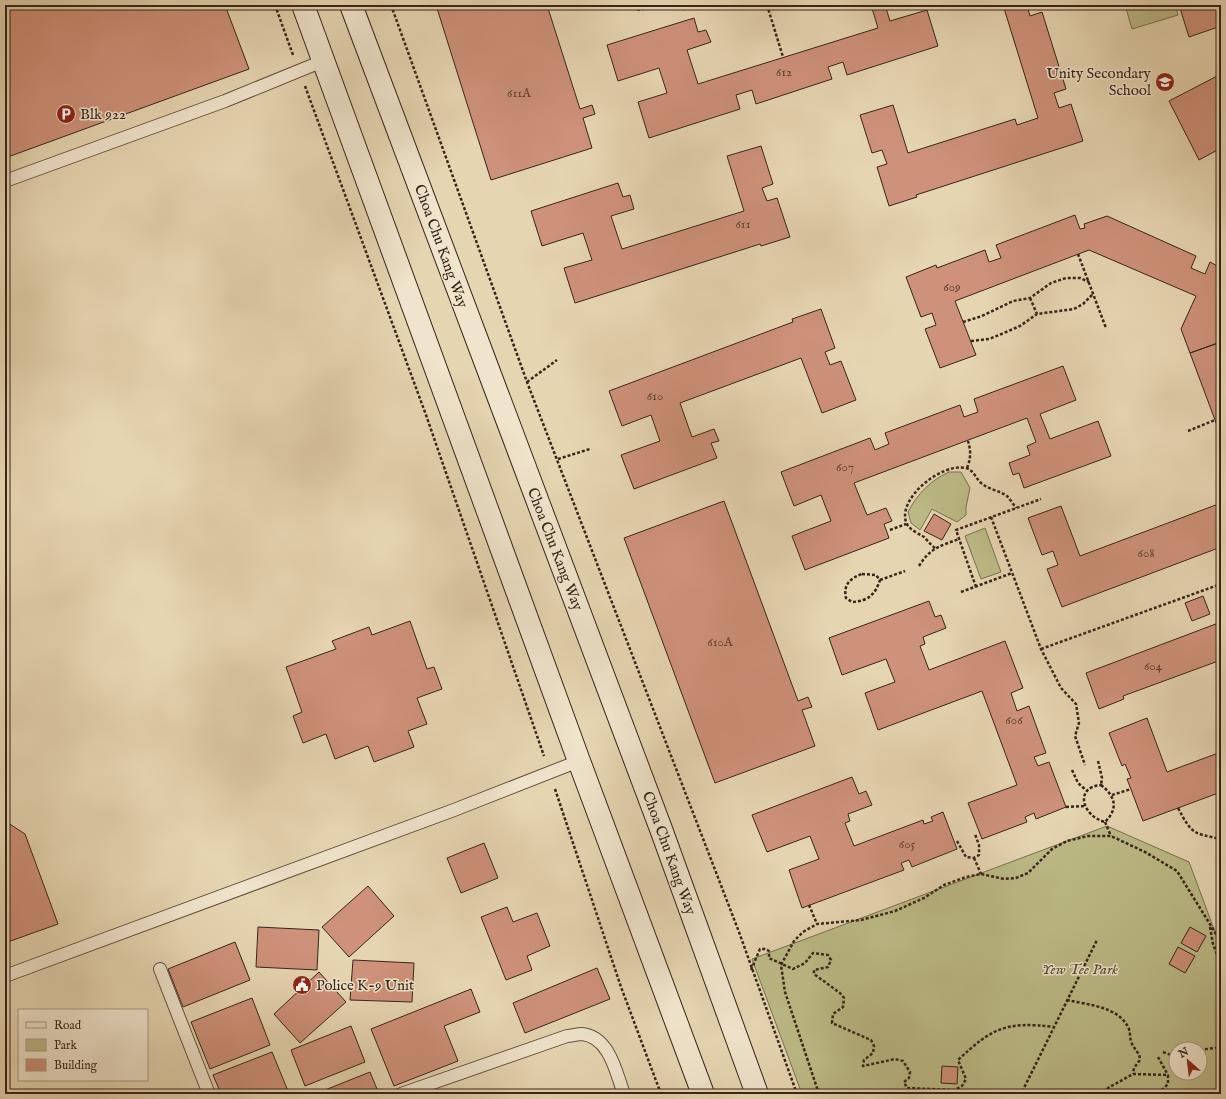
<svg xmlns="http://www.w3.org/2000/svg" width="1226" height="1099" font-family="'IM FELL English',serif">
  <rect width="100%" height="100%" fill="#e6d5b1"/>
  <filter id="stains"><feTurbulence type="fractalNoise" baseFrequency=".005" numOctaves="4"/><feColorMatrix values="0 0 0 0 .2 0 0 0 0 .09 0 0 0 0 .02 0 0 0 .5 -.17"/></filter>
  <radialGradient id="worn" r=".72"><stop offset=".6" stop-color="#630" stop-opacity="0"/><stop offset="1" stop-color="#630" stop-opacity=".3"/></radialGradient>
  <!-- green -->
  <path fill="#bcbb87" stroke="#7a7051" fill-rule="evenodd" d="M1125,5H1175L1178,15L1132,29Z
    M949,472H961L970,488L966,507V515L957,522L932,509L920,530L911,523L908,512C917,494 931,480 949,472Z
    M985,528L1001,572L981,579L965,536Z
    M1107,826L1189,862L1221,948V1094H802L752,959ZM1176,1049H1200V1073H1176Z"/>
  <!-- building -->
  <path fill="#ce9179" stroke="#37251b" d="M5,5H225L249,69L5,158Z
    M436,5H547L580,109L592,105L595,114L583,118L592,148L491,180Z
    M682,5H700L684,10Z
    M871,5H885L890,21L927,10L938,46L847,75L843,62L828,67L832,79L756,104L752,90L736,95L740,109L649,138L638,102L667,93L659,68L618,81L607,45L694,18L698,32L706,30L711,42L687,50L698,84L878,28Z
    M1003,5H1027L1030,16L1042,12L1066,89L1054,93L1059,108L1071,104L1083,141L916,195L917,197L889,206L877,167L887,164L882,150L872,153L860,115L893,105L908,153L1015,119L1017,125L1038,118Z
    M1179,5H1221V26L1189,37Z
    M1221,74V148L1199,160L1169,101Z
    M761,146L773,184L762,188L767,201L777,198L790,237L761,246L760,244L575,303L564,268L592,260L583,233L542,246L531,211L618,183L623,197L630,195L634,209L611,216L622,249L744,211L727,156Z
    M1075,215L1080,229L1085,228L1084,224L1107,216L1196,256L1191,268L1205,274L1210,262L1221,268V336L1218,343L1190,353L1181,329L1196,296L1089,250L955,301L976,355L940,368L925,329L936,325L932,313L921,317L906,277L936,265L937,268L985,250L989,262L1001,258L996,245Z
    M821,309L835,348L825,352L830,365L841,361L856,400L822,413L801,358L680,403L692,437L714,429L719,441L711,443L717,458L634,489L621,455L660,441L651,415L622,426L609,391L793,322L792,319Z
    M1218,343L1221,351V436L1190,353Z
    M1063,366L1076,400L1040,414L1050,439L1098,421L1111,456L1024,488L1019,473L1013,475L1009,463L1030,455L1027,446L1036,442L1027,418L854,483L867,515L886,508L892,521L884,524L889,538L805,570L792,536L831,521L821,495L794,506L781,472L870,438L875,450L889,444L885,433L960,405L964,417L978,412L974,399Z
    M724,501L798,701L808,697L812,707L802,710L815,746L715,783L624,538Z
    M1221,503V547L1062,607L1047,569L1058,565L1053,551L1042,555L1028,518L1061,506L1080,556Z
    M934,514L951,524L942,540L924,531Z
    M1203,596L1210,614L1192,621L1185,603Z
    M929,601L935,617L941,615L946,628L923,637L925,644L920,646L929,670L1005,641L1023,688L1011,693L1017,711L1029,706L1046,753L1034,757L1038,766L1049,762L1066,807L1036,819L1034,813L1025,817L1027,822L982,839L968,803L1017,785L982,691L878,730L865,693L895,682L886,659L842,675L829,638Z
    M410,621L427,669L434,667L442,689L417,698L427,724L408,731L414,747L374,762L368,746L335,759L326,734L303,743L293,716L302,712L286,667L336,649L332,641L369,627L372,635Z
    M1221,622V660L1123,696L1124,699L1099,709L1086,673Z
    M1147,718L1167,772L1221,752V792L1143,821L1127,779L1131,778L1125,764L1122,766L1109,733Z
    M852,777L859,794L866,791L872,805L848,814L850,821L845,823L854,846L923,820L924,824L933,821L931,817L943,812L957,849L912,867L909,860L901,863L904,870L802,908L789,870L819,859L810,836L767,852L752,815Z
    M5,821L25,834L58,924L5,943Z
    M484,843L498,878L461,893L447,858Z
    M368,886L394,916L349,957L322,927Z
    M507,907L513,922L537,913L550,946L527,956L532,970L506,980L481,917Z
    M258,927L319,930L317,970L256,967Z
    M1190,927L1206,936L1197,952L1181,943Z
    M235,942L250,980L183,1007L168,969Z
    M1178,947L1195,956L1185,973L1169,964Z
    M353,960L414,963L412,1002L350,1000Z
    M597,968L610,999L525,1033L513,1003Z
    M319,972L346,1002L300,1043L274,1014Z
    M471,989L480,1012L444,1026L458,1061L394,1086L371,1029Z
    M252,998L270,1045L210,1069L191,1022Z
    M351,1026L365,1062L305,1086L291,1050Z
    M272,1052L288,1091L281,1094H221L213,1075Z
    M942,1066L958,1067L957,1084L941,1083Z
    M370,1072L377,1089L364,1094H315Z"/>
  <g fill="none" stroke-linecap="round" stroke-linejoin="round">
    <defs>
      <path id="service" d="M5,181L225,101L323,61
        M160,969L209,1094
        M5,976L454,810L579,761
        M401,1094L567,1036C571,1036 577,1034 582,1034C610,1037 616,1073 624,1094"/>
      <path id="secondary" d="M303,5L579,761L703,1094
        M351,5L661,829L757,1094"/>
    </defs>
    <!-- service casing -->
    <use href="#service" stroke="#635140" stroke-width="14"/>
    <!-- secondary casing -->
    <use href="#secondary" stroke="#37251b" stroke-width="24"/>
    <!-- path -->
    <path stroke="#37251b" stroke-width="2.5" stroke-dasharray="3 2" stroke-linecap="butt" d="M275,5L293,55
      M391,5L527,382L739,932L797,1094
      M628,5C635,11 643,11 650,5
      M767,5L783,57
      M603,6L606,5
      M305,86L426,415L544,756
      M1078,254L1106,328
      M1030,298L1037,314
      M963,322L982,316L1013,301L1030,298L1051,283L1066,278H1080L1089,282
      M971,341L989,339L1004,333L1020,326L1037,314L1074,309L1083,304L1093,294
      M527,382L557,360
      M1188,431L1215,420
      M558,459L590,449
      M967,468C971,458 971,451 968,441
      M991,517L1041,649L1061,688L1076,704L1079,723L1075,736L1085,765
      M890,530L906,524
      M935,548C931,545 928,541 924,537C918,533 909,530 906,522C898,498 941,463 965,468C973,469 975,477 980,482C988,490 999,490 1007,496C1010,499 1013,504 1016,508
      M919,566C930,548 940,546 959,539
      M862,574L876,575L880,580C875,595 868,601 852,602L846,598C843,585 850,578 862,574Z
      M880,580L905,571
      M976,587L956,530L1041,499
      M961,592L1012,573
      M1041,649L1221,584
      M1098,761L1102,778L1101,785
      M1072,770L1078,783L1087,791
      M1101,785C1115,796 1119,808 1105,822C1082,816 1074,787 1101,785Z
      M555,789L621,987L661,1094
      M1112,795L1131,789
      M1066,807L1085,806
      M1178,808C1192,834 1192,833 1221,839
      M1105,822L1111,836
      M957,841L966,857L974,858L979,855V845L975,834
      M974,858L981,874
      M809,905L817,924
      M1210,927L1213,944L1221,964
      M751,970L760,949H765L769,951V958L793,969L805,963L813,953L828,955L831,960L828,967L814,970V974L840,993L844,998L843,1007L833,1014L832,1023L871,1040L874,1046L873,1053L864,1060L863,1066L895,1059L903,1061L910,1072L909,1078L904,1082L907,1088L955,1090L962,1086L966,1079L958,1060C992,1028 1006,1021 1054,1027
      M1067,1000C1088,1005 1119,1006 1129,1029C1130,1033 1130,1037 1131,1041C1133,1049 1140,1052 1140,1060L1134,1068L1133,1074
      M1200,1050L1221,1047
      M1163,1052L1176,1057
      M1158,1057L1168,1075
      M819,1094L785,992L781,965L794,941L803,932L817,924L861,920L895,911L924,898L944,885L966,877L981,874L1004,879L1016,878L1028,873L1052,849L1067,841L1088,836H1111L1145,852L1177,871L1221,942
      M1026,1094L1022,1092L1097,940
      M1106,1094L1108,1088L1133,1074L1168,1075V1084L1158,1094"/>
    <!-- service -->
    <use href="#service" stroke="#efe4cc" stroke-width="12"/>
    <!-- secondary -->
    <use href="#secondary" stroke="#efe4cc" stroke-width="22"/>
  </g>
  <!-- icons -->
  <defs>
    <symbol id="school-disc" viewBox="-11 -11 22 22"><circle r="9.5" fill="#8f2418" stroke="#efe4cc"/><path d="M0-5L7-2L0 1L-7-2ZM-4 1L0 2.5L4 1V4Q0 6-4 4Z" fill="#fff"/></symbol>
    <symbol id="parking-disc" viewBox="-11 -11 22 22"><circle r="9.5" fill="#8f2418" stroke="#efe4cc"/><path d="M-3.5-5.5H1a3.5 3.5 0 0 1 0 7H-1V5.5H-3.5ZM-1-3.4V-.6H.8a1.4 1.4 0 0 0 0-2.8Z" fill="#fff"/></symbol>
    <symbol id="civic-disc" viewBox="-11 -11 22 22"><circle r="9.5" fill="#8f2418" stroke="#efe4cc"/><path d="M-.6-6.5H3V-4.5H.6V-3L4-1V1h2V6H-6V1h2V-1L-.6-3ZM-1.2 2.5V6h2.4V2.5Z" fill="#fff"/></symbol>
  </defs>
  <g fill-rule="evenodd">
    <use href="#school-disc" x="1154" y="71" width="22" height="22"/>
    <use href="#parking-disc" x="55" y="103" width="22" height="22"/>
    <use href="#civic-disc" x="291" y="974" width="22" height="22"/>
  </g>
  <g text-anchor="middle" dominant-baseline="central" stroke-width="3" stroke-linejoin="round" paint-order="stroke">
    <!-- number labels -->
    <g font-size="13" fill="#5d4032">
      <text x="784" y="72">612</text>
      <text x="519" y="93">611A</text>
      <text x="743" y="224">611</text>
      <text x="952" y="287">609</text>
      <text x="655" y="396">610</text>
      <text x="845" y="467">607</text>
      <text x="1146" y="553">608</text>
      <text x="720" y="642">610A</text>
      <text x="1153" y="666">604</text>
      <text x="1014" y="720">606</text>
      <text x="907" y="844">605</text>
    </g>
    <!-- poi labels -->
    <g font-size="15" fill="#37251b" stroke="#efe4cc" text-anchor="start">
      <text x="1151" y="73" text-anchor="end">Unity Secondary<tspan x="1151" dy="17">School</tspan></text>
      <text x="80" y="114">Blk 922</text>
      <text x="316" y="985">Police K-9 Unit</text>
    </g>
    <!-- street labels -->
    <g font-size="15" fill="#37251b" stroke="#efe4cc">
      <text transform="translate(441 246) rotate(70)">Choa Chu Kang Way</text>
      <text transform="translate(555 549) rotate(69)">Choa Chu Kang Way</text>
      <text transform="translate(669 853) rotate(70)">Choa Chu Kang Way</text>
    </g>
    <!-- park labels -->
    <g font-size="15" font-style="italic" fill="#584a36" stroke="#efe4cc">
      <text x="1080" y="969">Yew Tee Park</text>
    </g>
  </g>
  <!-- margin -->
  <rect width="1226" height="1099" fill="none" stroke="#e6d5b1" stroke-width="20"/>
  <rect x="6" y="6" width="1214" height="1087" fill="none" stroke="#37251b" stroke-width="2"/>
  <rect x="10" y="10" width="1206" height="1079" fill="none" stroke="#37251b"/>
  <!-- legend -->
  <rect x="18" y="1009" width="130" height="72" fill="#efe4cc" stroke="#a59885"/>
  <rect x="26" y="1022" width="20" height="6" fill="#efe4cc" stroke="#a59885"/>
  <text x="54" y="1029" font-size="12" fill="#37251b">Road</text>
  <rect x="26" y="1039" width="20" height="12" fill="#bcbb87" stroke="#a59885"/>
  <text x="54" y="1049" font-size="12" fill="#37251b">Park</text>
  <rect x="26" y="1059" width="20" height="12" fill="#ce9179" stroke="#a59885"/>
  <text x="54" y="1069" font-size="12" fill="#37251b">Building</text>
  <!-- north arrow -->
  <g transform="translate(1188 1061) rotate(332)"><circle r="19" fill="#efe4cc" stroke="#a59885"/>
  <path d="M0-3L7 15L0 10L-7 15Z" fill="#8f2418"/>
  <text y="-6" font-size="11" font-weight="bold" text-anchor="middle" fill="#37251b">N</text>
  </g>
  <rect width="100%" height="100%" filter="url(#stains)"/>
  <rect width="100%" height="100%" fill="url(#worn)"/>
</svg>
